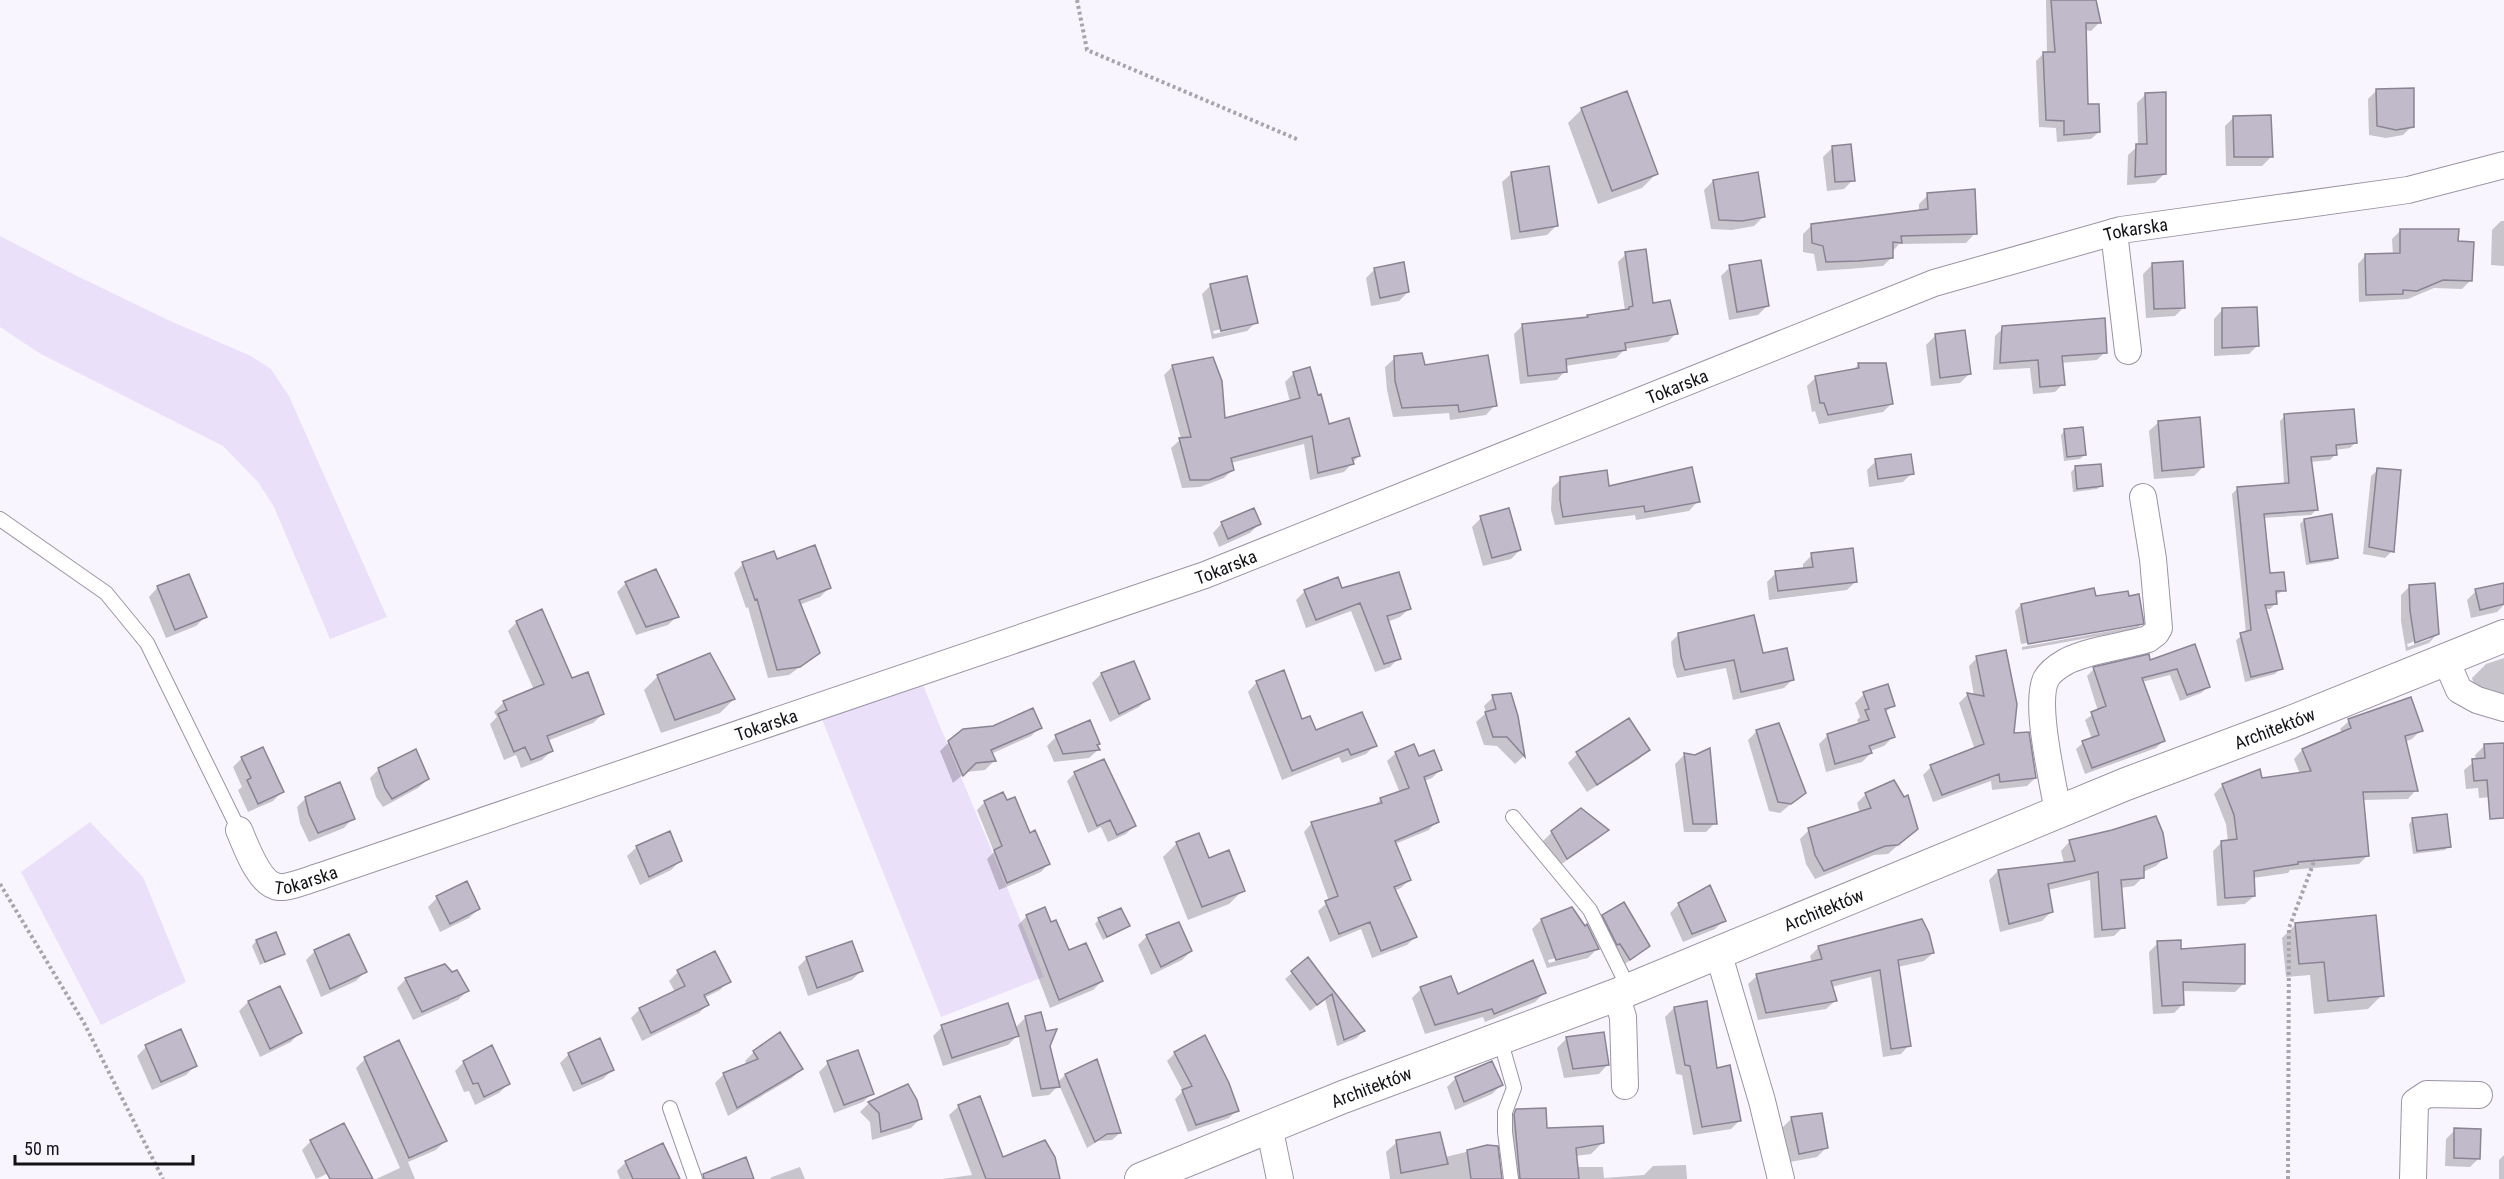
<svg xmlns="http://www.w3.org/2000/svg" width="2504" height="1179" font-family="'Roboto Condensed',sans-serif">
  <rect width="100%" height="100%" fill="#f9f5ff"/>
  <!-- green -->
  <path fill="#ebe0fa" d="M0,236L73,274L166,319L251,356L271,369L289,396L387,617L330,639L274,507L258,482L223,446L39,353L0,327Z
    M918,673L1044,977L941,1017L817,707Z
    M90,822L143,877L186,982L101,1025L21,872Z"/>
  <!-- shadow -->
  <path fill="#0003" fill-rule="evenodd" d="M2046,0H2096L2099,23L2091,31L2085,30L2087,106L2099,132L2091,139L2057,142L2056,128L2039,127L2036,61L2043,54H2047Z
    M2377,90L2412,126L2403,135L2386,138L2369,135L2368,99Z
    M2146,94L2164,174L2155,183L2127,185L2128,155L2138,146L2137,103Z
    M1582,109L1656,174L1642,188L1598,204L1568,123Z
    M2234,117L2271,157L2262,166H2226L2225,126Z
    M1833,147L1853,180L1844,189L1827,191L1823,157Z
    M1512,173L1556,226L1547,235L1511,240L1502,182Z
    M1713,181L1764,216L1754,226L1732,230L1711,229L1704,190Z
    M1928,195L1975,233L1966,243L1899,244L1892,252V257L1883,266L1848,269L1817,271L1814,254L1803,252V234L1812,225L1919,212V204Z
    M2501,221H2504V266L2491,265L2492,230Z
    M2400,231L2456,242L2470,281L2462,289L2434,288L2408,299L2359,302L2358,264L2366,255H2393L2392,239Z
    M1626,254L1652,304L1676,333L1668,342L1625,349L1616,358L1565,366V371L1557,380L1520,384L1514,334L1523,325L1586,319L1588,316L1625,311L1618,262Z
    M2152,265L2184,307L2175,316L2146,318L2143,274Z
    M1730,267L1767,306L1758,315L1729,320L1721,276Z
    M1375,269L1408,292L1399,301L1371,306L1366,278Z
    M1211,285L1256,322L1247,331L1212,339L1202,294ZM1248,323V326L1214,334L1213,331Z
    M2223,309L2258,345L2249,354L2214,356V319Z
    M2003,328L2105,352L2097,360L2061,363L2063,384L2055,392L2033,394L2030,368L1993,370L1995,336Z
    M1935,336L1969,374L1960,383L1931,386L1926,345Z
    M1395,358L1424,367L1495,405L1486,415L1450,420L1449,413L1393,417L1387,390L1385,367Z
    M1859,364L1892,403L1883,412L1819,424L1815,411L1812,412L1807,386L1816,377L1852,371Z
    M1173,366L1224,420L1290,402L1285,382L1294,373L1328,426L1359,456L1344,472L1310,480L1304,444L1231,463L1232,470L1224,478L1200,487L1182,488L1171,448L1181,439L1164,375Z
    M2285,416L2355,443L2350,448L2335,450V455L2330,460L2310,462L2317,509L2311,515L2263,518L2269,575L2284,590L2275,596L2276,603L2270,609H2265L2281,668L2275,674L2245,682L2236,640L2246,633L2232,494L2238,488L2284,484L2280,421Z
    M2159,422L2203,467L2194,476L2154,479L2149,431Z
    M2065,430L2085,454L2080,459L2064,461L2061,435Z
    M1876,461L1912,473L1903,482L1869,487L1867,470Z
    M2075,468L2102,485L2097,489L2073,492L2071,472Z
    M2378,470L2392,551L2385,558L2363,554L2371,476Z
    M1561,479L1608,488L1698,501L1689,511L1636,520L1635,515L1555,525L1551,510L1552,488Z
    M1481,518L1520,550L1511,559L1483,566L1472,527Z
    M2304,520L2337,557L2333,561L2306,565L2300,524Z
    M1222,523L1259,524L1250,533L1219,547L1213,533Z
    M1812,555L1856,581L1847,590L1769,600L1767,582L1776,573L1803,569V564Z
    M776,561L829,588L820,597L799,605L818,653L789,675L768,678L748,607L746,608L734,573L743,564Z
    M626,583L677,616L668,625L636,635L617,592Z
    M2410,586L2438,633L2429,643L2406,651L2401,621V595ZM2430,636V639L2408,647L2407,644Z
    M158,587L205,617L196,626L166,638L149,597Z
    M1341,590L1410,608L1400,617L1387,622L1399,658L1390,667L1375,672L1351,611L1306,628L1296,600L1305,591Z
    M2476,591L2504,593V605L2497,612L2471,618L2467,600Z
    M2094,598L2142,623L2136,629L2022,650V647L2137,626V623L2021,644L2015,611L2021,605Z
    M517,622L603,714L593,723L547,741L551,751L542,760L521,768L516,755L504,760L490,724L497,717L494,712L503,703L534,690L508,631Z
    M1679,634L1762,655L1792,680L1784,688L1733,700L1726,668L1677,678L1673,666L1671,642Z
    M2194,646L2208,687L2201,693L2180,701L2170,675L2142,682L2163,741L2156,748L2085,774L2076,749L2083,743L2092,739L2085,720L2098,711L2087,676L2094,669L2148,656L2149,662Z
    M1977,658L2035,778L2027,786L1992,790L1991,781L1933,802L1923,775L1931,767L1975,750L1959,703L1967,695L1974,696L1969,666Z
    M2504,658V698L2480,703L2472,678L2486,664Z
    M1101,674L1148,698L1139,707L1110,722L1092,683Z
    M658,676L734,699L720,713L661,733L644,690Z
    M1257,682L1315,732L1375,745L1366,754L1342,763L1339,757L1282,780L1248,692Z
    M1864,694L1893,705L1885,713L1893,737L1884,746L1870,751L1871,753L1862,762L1826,772L1819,744L1828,735L1859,725L1857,720L1860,717L1855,703Z
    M1493,697L1517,716L1524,756L1515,764L1497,746L1484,745L1476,722L1486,713L1484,706Z
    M2349,721L2421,730L2412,739L2404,742L2416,790L2408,799L2362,800L2367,856L2359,864L2290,870L2288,873L2253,878L2254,896L2245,904L2217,906L2213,851L2222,842H2228L2226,824L2214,794L2223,785L2300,774L2294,759L2302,750L2342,733L2340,729Z
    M1090,722L1098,750L1089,758L1054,762L1047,746L1056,737Z
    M1040,727L1031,736L991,754L994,761L985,770L966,772L953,783L940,751L949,742Z
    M1757,731L1804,793L1780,813L1769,811L1748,740Z
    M2504,744V796L2479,798L2478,788L2466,789L2464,770L2476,760L2475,755L2484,746Z
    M1648,750L1639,759L1587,792L1568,763L1577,754Z
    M1396,753L1418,758L1441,769L1432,778L1424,781L1437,821L1429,830L1395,844L1409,880L1401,888L1394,891L1415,937L1407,945L1372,958L1361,929L1330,942L1318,911L1329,901L1304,832L1312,823L1373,807L1381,799L1400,793L1387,761Z
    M1684,755L1715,823L1706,832H1684L1675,764Z
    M242,758L282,792L273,801L248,812L238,790L242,787L233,767Z
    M379,769L428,779L418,788L383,807L376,797L370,778Z
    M1075,773L1134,826L1126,834L1108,842L1101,827L1088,833L1067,781Z
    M1866,794L1916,829L1888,854L1874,855L1815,879L1806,864L1800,839L1809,830L1860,813L1857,803Z
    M306,798L353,818L344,828L309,842L300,823L297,807Z
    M985,802L1029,835L1048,864L1041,872L999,890L987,859L994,852L977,810Z
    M2413,819L2449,846L2445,850L2413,854L2409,824Z
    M1607,830L1598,839L1557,867L1543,841L1552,832Z
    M2113,831L2165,857L2156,866L2143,872V877L2134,886L2120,888L2123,927L2114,936L2094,938L2090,880L2048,890L2051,912L2042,921L2000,932L1989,880L1998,871L2064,863L2061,851L2070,841Z
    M1177,843L1208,860L1243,890L1229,904L1188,920L1163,857Z
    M637,847L680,861L671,870L640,885L627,856Z
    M466,883L478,909L469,918L440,932L428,907L437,898Z
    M1679,904L1724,920L1715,929L1683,942L1670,913Z
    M1027,916L1051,924L1068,952L1102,981L1093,990L1050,1008L1018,925Z
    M1603,916L1648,946L1620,968L1594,925Z
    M1099,919L1128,926L1103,940L1095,924Z
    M1541,920L1597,949L1588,958L1547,968L1532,929ZM1587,950V953L1549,963L1548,960Z
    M1921,921L1933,953L1924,961L1898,967L1909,1045L1901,1054L1883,1057L1871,977L1831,987L1835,1001L1826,1009L1758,1020L1748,984L1757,976L1812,963L1810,956L1818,948Z
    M2296,924L2382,995L2368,1009L2314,1014L2310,975L2286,977L2282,938Z
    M275,934L283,953L260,965L252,946L256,941Z
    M1147,936L1191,951L1182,960L1151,975L1138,945Z
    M2158,943L2180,951L2244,983L2235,992L2182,991L2183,1004L2174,1013L2153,1014L2149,952Z
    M315,951L365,972L356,981L321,997L306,960Z
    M807,958L861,971L852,980L808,996L798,967Z
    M1308,959L1363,1031L1357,1038L1337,1046L1325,999L1310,1011L1285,979Z
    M678,972L729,981L720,990L704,998L708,1004L699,1013L642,1041L631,1018L640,1009L675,992L669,981Z
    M406,979L467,991L458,1000L413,1020L397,988Z
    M280,988L300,1032L291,1042L260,1057L239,1011L248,1002Z
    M1421,989L1457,996L1544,993L1535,1002L1485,1022L1483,1017L1425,1034L1412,998Z
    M1674,1008L1716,1070L1740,1120L1731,1129L1693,1135L1682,1075L1676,1074L1665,1017Z
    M1026,1017L1048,1046L1057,1083L1065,1075L1096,1061L1120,1133L1112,1140L1098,1141L1087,1148L1059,1085L1049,1095L1032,1097L1018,1035L1008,1045L943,1066L933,1036L942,1027L1015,1028Z
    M1566,1039L1608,1064L1599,1074L1564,1078L1557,1048Z
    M146,1047L195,1066L186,1075L152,1090L137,1056Z
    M754,1052L801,1069L792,1078L728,1116L715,1083L724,1074L747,1065L745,1061Z
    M1175,1053L1237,1110L1229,1118L1188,1132L1175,1099L1183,1091L1167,1061Z
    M569,1054L612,1070L603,1079L573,1092L560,1063Z
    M365,1059L445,1141L436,1150L408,1162L415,1179H376L400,1168L356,1068Z
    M464,1062L508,1084L499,1093L475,1105L469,1091L464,1092L455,1071Z
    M828,1063L872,1093L863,1102L834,1113L819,1072Z
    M1456,1078L1501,1085L1492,1094L1455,1110L1447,1087Z
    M869,1103L920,1119L911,1128L872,1140L870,1122L860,1112Z
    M959,1106L1002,1158L1054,1179H942L972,1175L949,1115Z
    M1516,1111L1546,1130L1602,1143L1591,1154L1575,1156L1576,1167H1603L1604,1178L1644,1175L1653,1166L1686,1165L1687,1179H1508L1505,1122Z
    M1821,1115L1826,1148L1817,1157L1790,1162L1782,1128L1791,1119Z
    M2455,1130L2479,1158L2470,1167L2445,1166L2446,1139Z
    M311,1141L349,1163L316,1179L302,1150Z
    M1397,1142L1445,1157L1487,1147L1501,1179H1390L1386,1152Z
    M2504,1155V1179H2499V1160Z
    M626,1162L678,1179H620L617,1171Z
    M800,1167L805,1179H770L772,1177Z"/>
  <!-- building -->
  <path fill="#c1baca" stroke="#8a8393" stroke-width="1.5" d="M2051,0H2096L2101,23H2086L2088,104H2099L2100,132L2064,135V121L2046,120L2043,52H2055Z
    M2414,88V127L2396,130L2377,126L2376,89Z
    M1627,91L1658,174L1612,191L1581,108Z
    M2166,92V174L2135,177L2136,144H2147L2145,93Z
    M2271,115L2273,157H2234L2233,116Z
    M1851,144L1855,181L1835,182L1832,146Z
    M1549,166L1558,226L1520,232L1511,172Z
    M1758,172L1765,217L1742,221L1719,220L1713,180Z
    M1975,189L1977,234L1901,236L1902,243L1893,242V258L1858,261L1826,262L1823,246L1812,243L1811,224L1928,209L1927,193Z
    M2400,229H2459L2458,241L2474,242L2472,281L2443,280L2417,291L2403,290V294L2366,295L2365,254L2400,253Z
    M1646,249L1653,303L1670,300L1678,334L1625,343L1626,350L1566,359L1567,372L1528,376L1522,324L1588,317L1587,315L1629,309V307L1633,306L1625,252Z
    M1761,260L1769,306L1737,312L1729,265Z
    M2183,261L2185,308L2154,309L2152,263Z
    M1404,262L1409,292L1380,298L1374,268Z
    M1247,276L1258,323L1221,331L1210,284Z
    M2257,307L2259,346L2222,348V308Z
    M2105,318L2107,353L2062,356L2065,385L2040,387L2038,360L2000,363L2002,326Z
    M1965,330L1971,374L1940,378L1935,334Z
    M1422,353L1425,365L1488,355L1497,406L1459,412L1458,405L1402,408L1395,381L1394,356Z
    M1213,357L1222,381L1225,418L1300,398L1293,372L1310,367L1318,395L1321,394L1329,424L1349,418L1360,456L1352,458L1354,464L1318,473L1312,436L1231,458L1234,470L1209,480H1190L1179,438L1191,437L1172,365Z
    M1858,363H1886L1893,404L1828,415L1824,403H1820L1815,376L1859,368Z
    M2354,409L2357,443L2336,445L2337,455L2311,457L2318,510L2264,514L2270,573L2284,572L2286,591H2276L2277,604L2265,605L2283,669L2251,677L2240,633L2251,630L2237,487L2289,483L2284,414Z
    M2200,417L2204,467L2162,471L2158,421Z
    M2083,427L2086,455L2067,457L2064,429Z
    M1911,454L1914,474L1878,479L1875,459Z
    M2101,464L2103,486L2077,489L2075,466Z
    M1692,467L1700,502L1645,512L1644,506L1563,517L1560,500V477L1607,470L1609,486Z
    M2377,468L2401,470L2394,552L2369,547Z
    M1254,508L1261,524L1228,539L1221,522Z
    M1509,508L1521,550L1492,558L1480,516Z
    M2332,514L2338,558L2310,562L2304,519Z
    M815,545L831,588L799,600L820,653L800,667L777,670L757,599L755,600L742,562L774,551L777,559Z
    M1853,548L1857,582L1778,591L1775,571L1813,567L1811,553Z
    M656,569L679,617L646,627L625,582Z
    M1399,572L1411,609L1387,616L1401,659L1384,664L1360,603L1316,620L1304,590L1338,577L1342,588Z
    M189,574L207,617L175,630L157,586Z
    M2435,583L2439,634L2415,643L2410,611L2409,585Z
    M2504,583V604L2480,610L2475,589Z
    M2094,588L2096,596L2128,591L2129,596L2139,594L2144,624L2028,644L2021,604Z
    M542,609L572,678L588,672L604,714L547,736L553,751L531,760L525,747L514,752L498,714L507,710L503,701L544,684L516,621Z
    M1754,615L1763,653L1787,648L1794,680L1741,692L1734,660L1685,670L1681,657L1678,633Z
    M2195,644L2210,687L2187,695L2177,669L2142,678L2165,741L2092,768L2082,741L2099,735L2091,712L2106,706L2093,667L2149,654L2150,660Z
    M2006,650L2017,704L2014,733L2029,732L2036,778L2000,782L1999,774L1942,795L1930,765L1984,744L1967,693L1984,696L1976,656Z
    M710,653L735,699L675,720L657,675Z
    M1134,661L1150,699L1119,714L1101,673Z
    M1284,670L1302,719L1310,716L1316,730L1362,712L1377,746L1351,755L1348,749L1292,771L1256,681Z
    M1888,684L1895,706L1885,709L1895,737L1869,746L1872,753L1835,764L1827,734L1869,720L1865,710L1869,709L1863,692Z
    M1511,693L1518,716L1525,757L1507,737H1493L1485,712L1496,709L1492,695Z
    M2411,697L2423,731L2405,736L2418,791L2363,792L2369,856L2298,862V864L2254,871L2255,896L2225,898L2221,841L2237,839L2234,815L2222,784L2260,769L2262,778L2311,771L2302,749L2351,728L2348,719Z
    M1033,708L1042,728L991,750L996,761L976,763L963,776L948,741L963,729L993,726Z
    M1629,718L1650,750L1597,785L1576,752Z
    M1090,720L1100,744L1097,745L1100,750L1063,754L1055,735Z
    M1779,723L1806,793L1791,804L1778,802L1756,730Z
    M2504,743V818L2490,819L2487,780L2474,781L2472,759L2485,758L2484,744Z
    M1414,744L1419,756L1434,750L1442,770L1424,777L1439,822L1395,841L1411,880L1394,887L1417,937L1381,951L1370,922L1339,934L1325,901L1338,896L1311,822L1382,803L1380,798L1409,788L1395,752Z
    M263,747L284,792L258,804L247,780L251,778L241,757Z
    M1710,748L1717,824H1693L1684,753L1695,755Z
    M416,749L429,779L392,799L385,788L378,768Z
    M1104,759L1136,826L1117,835L1110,820L1097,826L1074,772Z
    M1894,780L1904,797L1908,795L1918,829L1898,845L1885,846L1824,871L1815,855L1808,828L1871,808L1865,793Z
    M340,782L355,819L318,833L309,814L305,797Z
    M1003,792L1007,800L1015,797L1030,833L1035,830L1050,864L1007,883L994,850L1002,846L984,801Z
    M1581,808L1609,830L1567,859L1551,831Z
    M2447,814L2451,847L2417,851L2412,818Z
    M2156,816L2163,833L2167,858L2144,866V878L2121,880L2125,928L2102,930L2098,872L2048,884L2053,912L2009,924L1998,870L2075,861L2069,840L2112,830Z
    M670,831L682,861L649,877L636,846Z
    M1199,833L1209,858L1229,850L1245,891L1202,907L1176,842Z
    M467,881L480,909L450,924L436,896Z
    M1710,885L1726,921L1692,934L1678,903Z
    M1624,902L1650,946L1630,960L1620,944L1617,945L1602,915Z
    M1045,907L1051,922L1056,920L1069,950L1086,943L1103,981L1059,1000L1026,915Z
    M1572,907L1585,926L1587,924L1599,949L1556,960L1541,919Z
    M1121,908L1130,926L1107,937L1098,918Z
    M2376,915L2384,996L2328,1001L2324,962L2299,964L2295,923Z
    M1922,919L1929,933L1934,953L1898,960L1911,1046L1891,1049L1880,970L1831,981L1837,1001L1766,1013L1756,974L1822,959L1818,946Z
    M1179,922L1192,951L1161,967L1146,935Z
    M276,932L285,954L265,962L256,940Z
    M349,934L367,972L330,989L314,950Z
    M2181,940V949L2245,944V984L2183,982L2184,1005L2162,1006L2157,941Z
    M852,941L863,971L817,988L806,957Z
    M715,951L731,982L704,995L709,1005L651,1033L639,1008L685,986L677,970Z
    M1308,957L1329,985L1365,1031L1344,1040L1332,994L1317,1005L1291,971Z
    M1533,960L1546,993L1494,1014L1492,1009L1435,1025L1420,987L1451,976L1458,994Z
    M445,964L452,972L457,970L469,991L422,1012L405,978Z
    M280,986L302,1033L270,1049L248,1001Z
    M1707,1001L1717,1068L1730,1065L1741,1121L1702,1127L1690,1066L1685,1065L1674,1007Z
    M1008,1003L1019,1036L952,1058L941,1025Z
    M1041,1012L1046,1031L1057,1029L1050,1046L1060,1087L1041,1089L1025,1016Z
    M181,1029L197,1066L161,1082L145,1045Z
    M780,1032L803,1069L737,1108L723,1073L758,1059L753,1051Z
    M1604,1032L1609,1065L1573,1069L1566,1037Z
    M1205,1035L1229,1083L1239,1111L1196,1125L1182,1090L1192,1086L1174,1052Z
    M600,1038L614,1070L582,1084L568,1053Z
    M399,1040L447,1141L409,1158L364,1057Z
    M492,1045L510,1084L484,1097L478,1083L473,1084L463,1061Z
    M858,1050L874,1094L844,1105L827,1061Z
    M1097,1059L1121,1133L1107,1134L1095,1142L1065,1074Z
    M1492,1061L1503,1085L1464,1102L1455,1077Z
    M908,1084L917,1100L922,1119L881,1132L879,1113L868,1102Z
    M980,1096L1003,1157L1045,1140L1055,1157L1060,1179H986L958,1105Z
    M1546,1108L1547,1128L1603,1126L1604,1143L1576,1148L1579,1179H1520L1514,1114L1516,1109Z
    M1822,1113L1828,1148L1799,1154L1791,1117Z
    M344,1123L373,1179H330L310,1140Z
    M2454,1128L2481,1129L2480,1159L2454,1158Z
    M1440,1132L1448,1164L1401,1173L1396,1140Z
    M663,1143L680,1179H633L625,1161Z
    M1487,1145L1498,1146L1502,1179H1471L1467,1150Z
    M746,1157L754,1179H704L703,1174Z"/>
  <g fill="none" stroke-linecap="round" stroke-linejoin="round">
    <defs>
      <path id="service" d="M0,519L106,593L147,643L239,830
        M1513,817L1590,910L1629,989
        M1500,1039L1514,1088L1505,1112V1132L1511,1179
        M670,1108L695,1179"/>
      <g id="minor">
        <path d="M2114,232L2128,351"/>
        <path d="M2445,658L2459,690L2477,700L2504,708"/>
        <path d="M2058,812C2053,782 2034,704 2046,679C2050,671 2060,665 2067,661C2092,649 2122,647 2148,639L2156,633L2159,628L2153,559L2143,497"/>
        <path id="s1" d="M239,830C246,846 259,885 279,887C289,888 311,879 321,876L1205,575L1934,283L2121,230L2408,190L2504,165"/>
        <path d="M1718,952L1762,1101L1781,1179"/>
        <path d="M1616,995L1623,1017L1625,1086"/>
        <path d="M1269,1126L1280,1179"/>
        <path d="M2413,1179L2415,1102L2427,1094L2479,1095"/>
      </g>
      <g id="tertiary">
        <path id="s2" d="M1141,1179L1343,1097L1616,995L2126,784L2291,722L2504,636"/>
      </g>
    </defs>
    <!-- service casing -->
    <use href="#service" stroke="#9b94a4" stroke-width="16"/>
    <!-- minor casing -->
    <use href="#minor" stroke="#9b94a4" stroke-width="28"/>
    <!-- tertiary casing -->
    <use href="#tertiary" stroke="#9b94a4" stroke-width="34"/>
    <!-- path -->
    <path stroke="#a7a4ac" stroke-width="4" stroke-dasharray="3 3" stroke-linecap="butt" d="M1077,0L1087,50L1299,140
      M0,884L84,1023L163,1179
      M2288,1179L2289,928L2315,859"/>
    <!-- service -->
    <use href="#service" stroke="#fff" stroke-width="14"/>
    <!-- minor -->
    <use href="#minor" stroke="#fff" stroke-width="26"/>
    <!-- tertiary -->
    <use href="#tertiary" stroke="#fff" stroke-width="32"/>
  </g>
  <g text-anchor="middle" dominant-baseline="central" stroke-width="5" stroke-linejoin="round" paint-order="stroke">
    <!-- street labels -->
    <g font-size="18" fill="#141217" stroke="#f9f5ff">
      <text stroke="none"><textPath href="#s1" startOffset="2044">Tokarska</textPath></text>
      <text stroke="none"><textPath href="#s1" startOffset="1558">Tokarska</textPath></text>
      <text stroke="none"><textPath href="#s1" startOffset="1072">Tokarska</textPath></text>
      <text stroke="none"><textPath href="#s1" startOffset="586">Tokarska</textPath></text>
      <text stroke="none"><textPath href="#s2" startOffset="1220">Architektów</textPath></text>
      <text stroke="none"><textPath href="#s1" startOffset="100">Tokarska</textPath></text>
      <text stroke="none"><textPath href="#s2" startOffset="734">Architektów</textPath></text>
      <text stroke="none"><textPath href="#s2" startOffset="248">Architektów</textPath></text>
    </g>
  </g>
  <!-- scale -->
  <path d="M15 1155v9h178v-9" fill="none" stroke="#141217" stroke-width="3"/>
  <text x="24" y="1155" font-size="18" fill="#141217" stroke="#f9f5ff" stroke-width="4.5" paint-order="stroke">50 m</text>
</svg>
